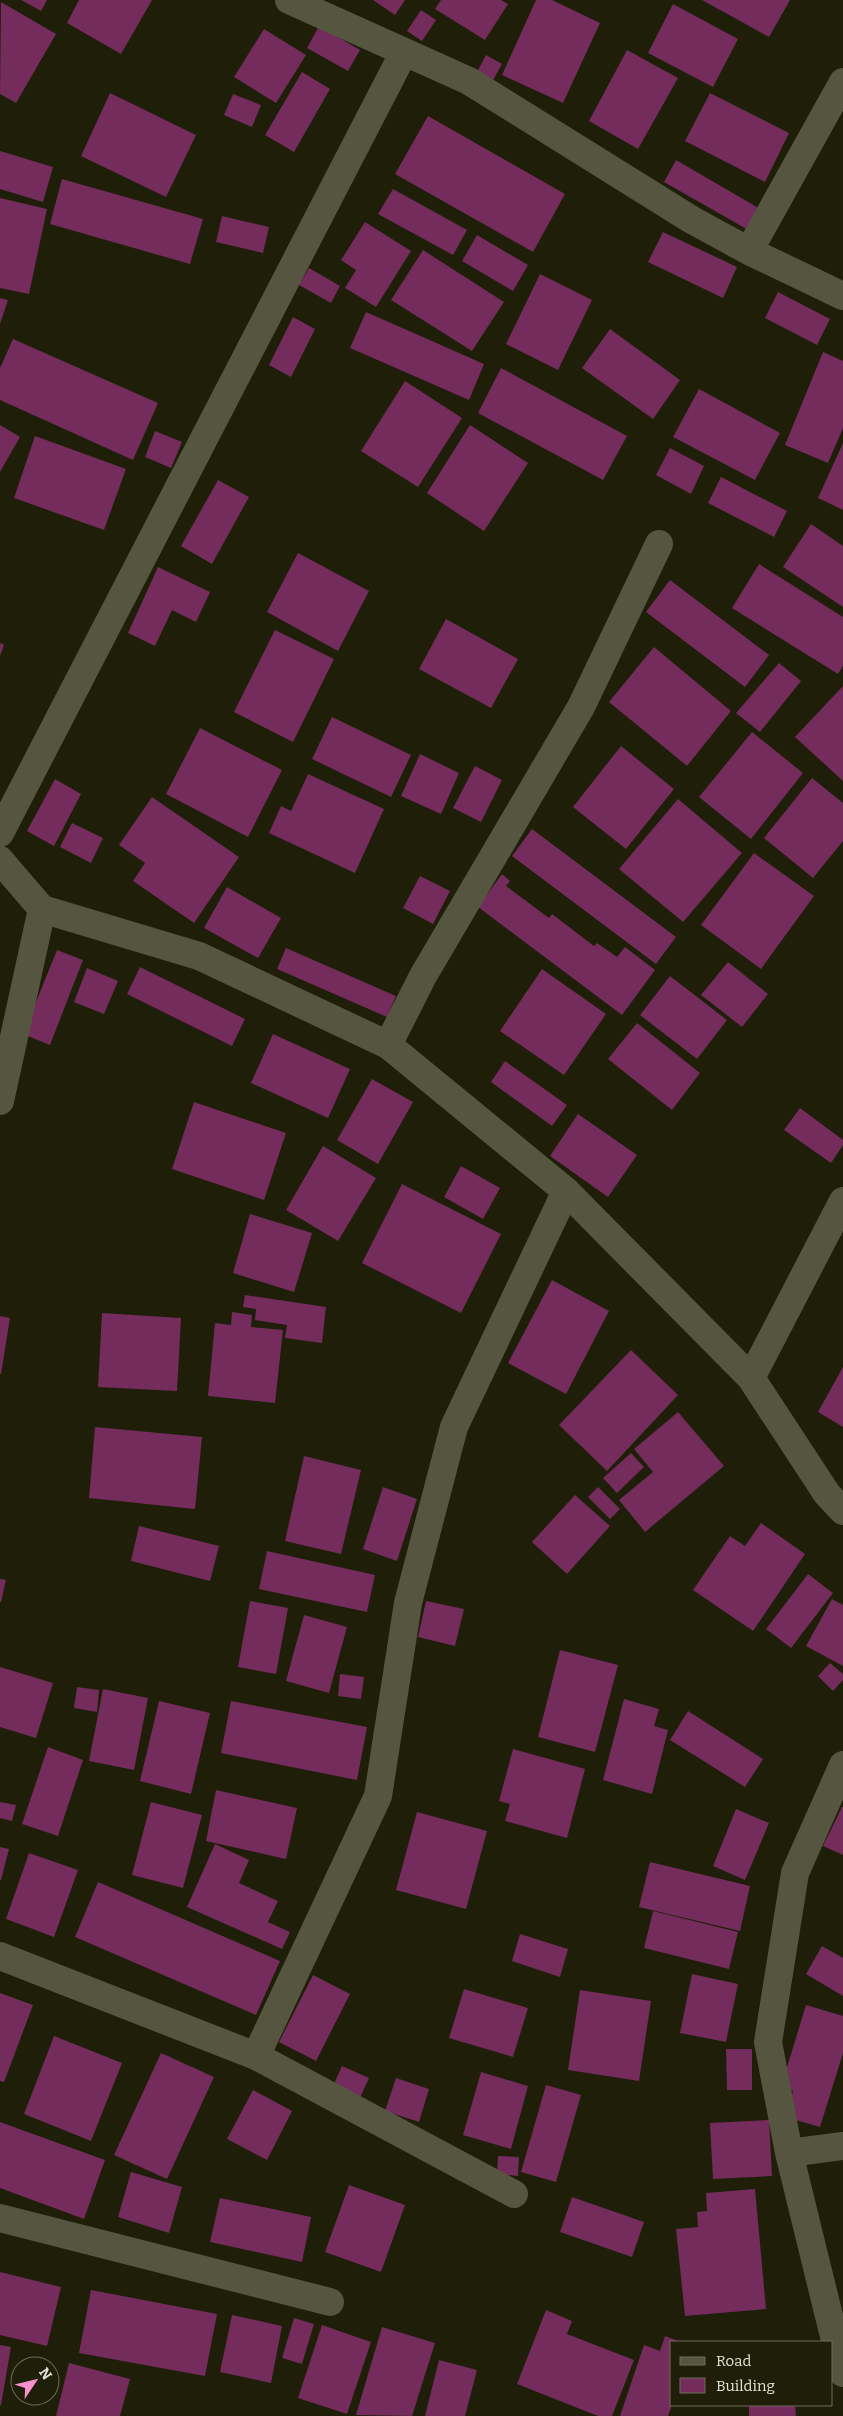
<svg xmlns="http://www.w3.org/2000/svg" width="843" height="2416" font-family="Bitter,serif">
  <rect width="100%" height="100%" fill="#1e1e09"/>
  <!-- building -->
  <path fill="#732c5b" d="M21,0H47L41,11Z
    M79,0H152L121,54L67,23Z
    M373,0H405L395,15Z
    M441,0H501L508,4L485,40L435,9Z
    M536,0H552L600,23L563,103L502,75Z
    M702,0H790L769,37Z
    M1,2L56,34L16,103L0,94Z
    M673,4L738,39L713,87L648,53Z
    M421,10L436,20L422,41L407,31Z
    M319,26L360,50L348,71L307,48Z
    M264,29L306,55L276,103L234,77Z
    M627,50L678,78L638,149L589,121Z
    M486,55L502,64L492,82L476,74Z
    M302,72L330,89L294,152L265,135Z
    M110,93L196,135L166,197L81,156Z
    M710,93L789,133L765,182L685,141Z
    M233,94L261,105L252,127L224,115Z
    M428,116L565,194L533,252L395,174Z
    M0,151L53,167L43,202L0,189Z
    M676,160L762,210L750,231L664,182Z
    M62,179L203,219L190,264L50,224Z
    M393,189L467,230L453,255L378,214Z
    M0,198L47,209L29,294L0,288Z
    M222,216L269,227L263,253L216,242Z
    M365,222L411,251L376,307L345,288L356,270L341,260Z
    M663,232L737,267L723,298L648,262Z
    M477,235L528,265L513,291L462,261Z
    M423,250L504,302L472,351L391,300Z
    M309,268L340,286L331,303L299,285Z
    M540,274L592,300L558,370L506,344Z
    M778,292L830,319L817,345L765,318Z
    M0,298L8,300L0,324Z
    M366,312L484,364L469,400L350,348Z
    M293,317L315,329L291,377L269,365Z
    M610,329L680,380L653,419L582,368Z
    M13,339L158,403L133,460L0,400V368Z
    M823,352L843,361V428L828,463L785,445Z
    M501,368L627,436L603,480L478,413Z
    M405,381L462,418L418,487L361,451Z
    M699,389L780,433L755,480L673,437Z
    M0,425L20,437L0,472Z
    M470,425L528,463L484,531L427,493Z
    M155,431L182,442L171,468L145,457Z
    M35,436L126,469L104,530L14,498Z
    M843,443V510L818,498Z
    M670,448L704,466L691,494L656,475Z
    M721,477L787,511L774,537L708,503Z
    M218,480L249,497L212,564L181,546Z
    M811,524L843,546V607L783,567Z
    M298,553L369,591L338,651L267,612Z
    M759,564L843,617V666L838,674L732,608Z
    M158,567L210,592L196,622L172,610L155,646L128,633Z
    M670,580L769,655L745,687L646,612Z
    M446,619L518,659L491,708L419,669Z
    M275,630L334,659L293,742L234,712Z
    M0,643L4,645L0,656Z
    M654,647L731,711L687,766L609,702Z
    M779,663L801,681L760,732L736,713Z
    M843,686V781L795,737Z
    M332,717L411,755L391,797L312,759Z
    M200,728L282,770L248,837L166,794Z
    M752,732L803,773L751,839L699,797Z
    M621,746L674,789L626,849L573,807Z
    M420,754L459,773L441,814L401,796Z
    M475,766L502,780L481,822L453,808Z
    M308,774L384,809L355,873L269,833L281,806L291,811Z
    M812,778L843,803V841L813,878L764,838Z
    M55,779L81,794L54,846L27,831Z
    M152,797L239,857L194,923L133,881L145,863L119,845Z
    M678,799L742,853L683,922L619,869Z
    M72,823L103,838L91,863L60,847Z
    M532,829L676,937L656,964L512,856Z
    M754,853L814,896L761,969L701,925Z
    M502,874L510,881L506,886L549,918L552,914L594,946L597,943L617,957L625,947L655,970L622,1015L478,907Z
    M420,876L450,891L433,924L403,908Z
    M227,887L281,918L258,958L204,928Z
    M286,948L396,996L387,1017L277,969Z
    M57,950L83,960L50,1045L23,1034Z
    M728,962L768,994L742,1027L701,995Z
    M140,967L245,1019L232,1046L127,994Z
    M87,968L118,981L104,1014L74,1002Z
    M542,969L606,1014L564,1075L500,1031Z
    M670,976L727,1020L697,1059L640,1015Z
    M637,1023L700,1073L672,1110L608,1059Z
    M273,1034L350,1069L328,1118L251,1083Z
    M505,1061L567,1105L552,1126L491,1082Z
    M372,1079L413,1102L378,1164L337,1140Z
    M194,1102L286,1133L264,1200L172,1169Z
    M800,1108L843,1140V1145L831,1163L784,1130Z
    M578,1114L637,1155L608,1197L550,1156Z
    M323,1146L376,1178L338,1241L286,1210Z
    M461,1166L500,1188L483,1219L444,1197Z
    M402,1184L501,1234L461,1313L362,1263Z
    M250,1214L312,1233L294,1292L233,1273Z
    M552,1280L609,1311L566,1394L508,1363Z
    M245,1295L326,1307L322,1343L285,1338L287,1325L255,1320L256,1309L243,1307Z
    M232,1312L252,1315L251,1327L283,1330L275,1403L208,1396L215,1323L231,1325Z
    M102,1313L181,1318L177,1391L98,1387Z
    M0,1316L10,1318L1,1374H0Z
    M631,1350L678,1395L607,1471L559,1425Z
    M843,1367V1427L818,1412Z
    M678,1412L724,1466L645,1532L619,1500L653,1472L634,1449Z
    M95,1427L202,1437L195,1509L89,1498Z
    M631,1453L644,1467L617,1493L603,1478Z
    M304,1456L361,1470L341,1554L285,1541Z
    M383,1487L417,1499L397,1561L363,1549Z
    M598,1487L620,1509L610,1519L588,1497Z
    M575,1495L610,1526L567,1574L532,1542Z
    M761,1523L805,1554L753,1631L693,1590L730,1536L745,1546Z
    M139,1526L219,1546L210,1581L131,1561Z
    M267,1551L375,1575L367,1612L259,1589Z
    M808,1574L833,1593L791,1648L766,1629Z
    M0,1579L6,1580L1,1602H0Z
    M832,1599L843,1605V1666L806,1646Z
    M250,1601L288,1608L276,1674L238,1667Z
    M426,1601L464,1609L455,1646L418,1637Z
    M304,1615L347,1627L329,1693L286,1681Z
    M560,1650L618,1665L595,1752L538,1737Z
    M830,1663L843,1674V1680L833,1691L818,1676Z
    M0,1667L53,1683L36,1738L0,1727Z
    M340,1674L364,1677L361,1699L338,1696Z
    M77,1687L99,1690L97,1712L74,1708Z
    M103,1689L148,1698L134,1770L89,1761Z
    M624,1699L659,1709L654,1726L668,1730L652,1794L603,1780Z
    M159,1701L210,1713L191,1794L140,1781Z
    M231,1701L367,1727L357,1780L221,1753Z
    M688,1711L763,1759L745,1787L670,1740Z
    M48,1747L83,1760L58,1836L22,1824Z
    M513,1749L585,1769L567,1838L505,1821L510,1804L499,1801Z
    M216,1790L297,1808L286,1859L206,1841Z
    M0,1802L16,1805L12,1821L0,1818Z
    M151,1802L202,1815L183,1888L132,1875Z
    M842,1807H843V1855L823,1846Z
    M736,1809L769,1823L745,1880L713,1866Z
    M417,1812L487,1831L466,1909L396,1890Z
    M215,1844L249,1860L239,1883L278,1901L268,1922L290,1932L282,1949L187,1907Z
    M0,1847L9,1849L1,1880H0Z
    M29,1853L78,1870L54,1937L6,1919Z
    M650,1862L750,1886L740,1931L639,1907Z
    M98,1882L280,1961L256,2015L75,1937Z
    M653,1911L738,1932L729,1969L644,1948Z
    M520,1934L568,1949L560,1977L512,1961Z
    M822,1946L843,1958V1996L806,1974Z
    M692,1974L738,1984L726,2042L680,2033Z
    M313,1975L350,1994L316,2061L279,2042Z
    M464,1989L528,2008L513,2057L449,2038Z
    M580,1990L651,2001L639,2081L568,2070Z
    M0,1993L33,2005L4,2082L0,2081Z
    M806,2005L843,2016V2053L820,2127L785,2117L793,2091L781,2087Z
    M54,2036L122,2063L91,2141L24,2114Z
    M726,2049H752V2090H727Z
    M161,2053L214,2077L167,2179L114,2155Z
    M342,2066L369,2078L360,2098L333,2086Z
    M481,2072L528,2086L511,2149L463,2135Z
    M396,2078L429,2089L419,2122L385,2111Z
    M546,2085L581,2095L556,2182L521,2172Z
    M253,2090L292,2111L267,2160L227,2139Z
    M769,2120L772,2176L713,2179L710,2123Z
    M0,2122L105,2160L84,2219L0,2188Z
    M498,2156L519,2157L518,2176L497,2174Z
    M131,2172L182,2187L169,2233L118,2217Z
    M349,2185L405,2205L381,2272L325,2252Z
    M755,2189L766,2309L685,2316L676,2229L698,2227L697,2212L707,2211L706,2193Z
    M572,2197L644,2222L632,2257L560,2232Z
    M220,2198L311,2217L302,2262L210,2242Z
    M0,2272L61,2287L47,2346L0,2335Z
    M91,2290L217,2314L205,2376L79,2353Z
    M546,2310L572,2321L567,2334L634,2360L612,2416H598L517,2384Z
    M232,2315L282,2326L271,2383L220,2372Z
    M294,2318L314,2324L302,2364L282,2358Z
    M322,2325L371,2342L347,2414L298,2398Z
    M382,2327L435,2343L412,2416L356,2415Z
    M665,2336L681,2342H672V2405L668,2416H620L644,2345L660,2351Z
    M0,2345L11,2347L1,2405H0Z
    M439,2360L477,2370L465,2416H425Z
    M69,2363L130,2379L120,2416H56Z
    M749,2405H795L796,2416H749Z"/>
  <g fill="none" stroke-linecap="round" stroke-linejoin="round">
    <!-- minor -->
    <path stroke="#565640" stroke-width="28" d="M289,0L469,81L692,220L749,251L843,296
      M749,251L843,82
      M0,833L404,52
      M0,860L42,909L199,956L388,1045L566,1191L751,1378L827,1494L843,1511
      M388,1045L423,976L581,707L659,544
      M0,1101L42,909
      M751,1378L843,1201
      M843,1765L795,1873L768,2042L789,2153L843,2373
      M0,1956L256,2056L514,2194
      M256,2056L378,1796L408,1603L454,1427L566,1191
      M789,2153L843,2146
      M0,2218L330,2302"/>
  </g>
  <!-- legend -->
  <rect x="670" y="2341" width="162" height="65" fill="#1e1e09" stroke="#6d6d5b"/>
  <rect x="680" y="2357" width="25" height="8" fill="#565640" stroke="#6d6d5b"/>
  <text x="716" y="2366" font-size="15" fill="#e4e4d7">Road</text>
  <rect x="680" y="2378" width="25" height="15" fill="#732c5b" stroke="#6d6d5b"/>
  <text x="716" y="2391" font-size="15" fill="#e4e4d7">Building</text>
  <!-- north arrow -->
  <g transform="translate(35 2381) rotate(55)"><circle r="24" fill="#1e1e09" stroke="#6d6d5b"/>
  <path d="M0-4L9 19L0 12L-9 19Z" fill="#f690cf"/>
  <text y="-8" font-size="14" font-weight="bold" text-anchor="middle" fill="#e4e4d7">N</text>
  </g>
</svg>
